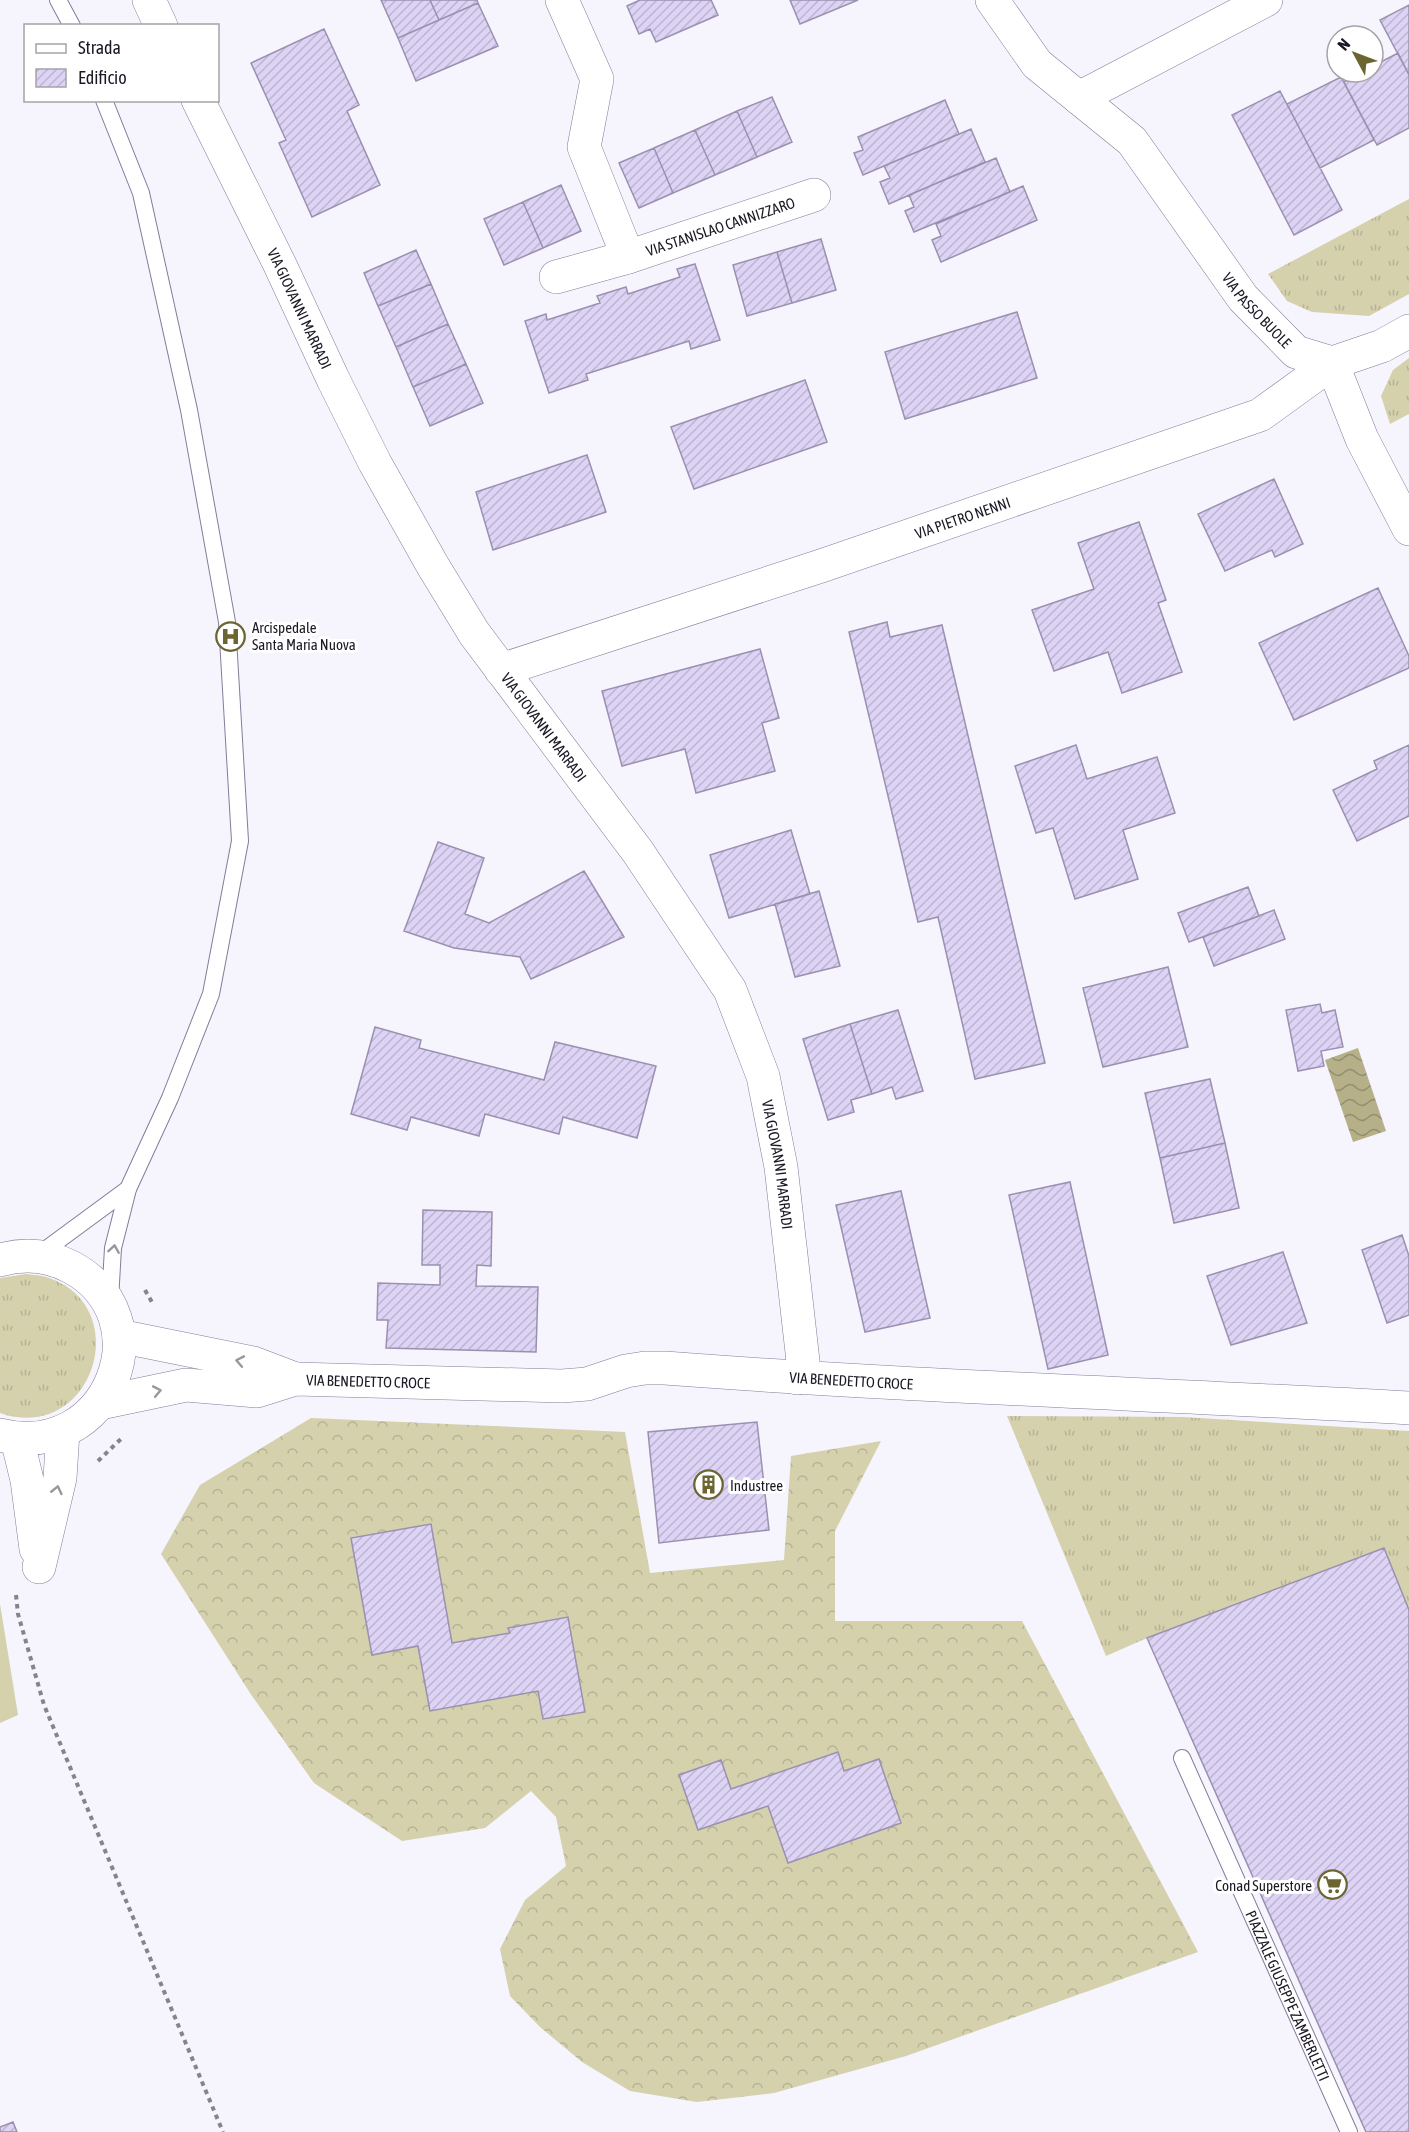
<svg xmlns="http://www.w3.org/2000/svg" width="1409" height="2132" font-family="'Asap Condensed',sans-serif">
  <defs>
    <pattern id="grass-tufts" width="24" height="20" patternUnits="userSpaceOnUse" patternTransform="scale(1.5)"><rect width="24" height="20" fill="#d5d1ad"/><path d="M3 7l-1-3M5 7V3M7 7l1-3M15 17l-1-3M17 17v-4M19 17l1-3" fill="none" stroke="#b6b395"/></pattern>
    <pattern id="forest-crowns" width="20" height="18" patternUnits="userSpaceOnUse" patternTransform="scale(1.5)"><rect width="20" height="18" fill="#d5d1ad"/><path d="M2 6a3 3 0 1 1 6 0M12 15a3 3 0 1 1 6 0" fill="none" stroke="#b6b395"/></pattern>
    <pattern id="water-waves" width="16" height="10" patternUnits="userSpaceOnUse" patternTransform="scale(1.5)"><rect width="16" height="10" fill="#b5b088"/><path d="M0 5q4-4 8 0t8 0" fill="none" stroke="#928e6f"/></pattern>
    <pattern id="building-hatch" width="6" height="6" patternUnits="userSpaceOnUse" patternTransform="scale(1.5)"><rect width="6" height="6" fill="#ddd3f5"/><path d="M-1 1l2-2M0 6l6-6M5 7l2-2" fill="none" stroke="#bdb4d2"/></pattern>
  </defs>
  <rect width="100%" height="100%" fill="#f6f4fc"/>
  <!-- grass -->
  <path fill="url(#grass-tufts)" d="M1409,199V294L1369,316L1312,312L1287,301L1268,274Z
    M1409,358V414L1390,424L1381,396L1393,370Z
    M26,1274C33,1275 42,1275 49,1278C136,1308 92,1445 0,1413V1278Z
    M1007,1416L1183,1417L1409,1431V1610L1384,1548L1147,1638L1106,1656Z"/>
  <!-- forest -->
  <path fill="url(#forest-crowns)" d="M311,1418L625,1432L650,1573L784,1560L791,1456L881,1441L835,1531V1621H1022L1198,1952L906,2056L774,2093L697,2102L630,2091L582,2062L540,2027L510,1996L500,1949L525,1900L566,1866L556,1817L531,1791L485,1828L402,1841L314,1783L252,1696L161,1554L200,1485Z"/>
  <!-- green -->
  <path fill="#d5d1ad" d="M0,1604L18,1715L0,1723Z"/>
  <!-- water -->
  <path fill="url(#water-waves)" d="M1358,1048L1386,1131L1353,1142L1325,1060Z"/>
  <!-- building -->
  <path fill="url(#building-hatch)" stroke="#9a90b0" stroke-width="1.5" d="M381,0H430L439,20L398,38Z
    M430,0H477L478,3L439,20Z
    M640,0H711L718,15L656,42L650,29L639,34L627,6Z
    M790,0H858L800,24Z
    M478,3L498,46L416,81L398,38Z
    M1409,5V75L1380,20Z
    M324,29L359,105L347,111L380,185L312,217L279,143L286,140L251,63Z
    M1398,53L1409,75V128L1377,145L1344,82L1362,72H1373V66Z
    M1341,77L1374,140L1320,168L1287,104Z
    M1280,91L1342,210L1294,235L1232,115Z
    M772,97L792,142L757,157L737,111Z
    M945,100L959,134L863,175L854,153L863,150L858,137Z
    M737,111L757,157L715,175L695,130Z
    M971,129L985,162L889,204L880,182L890,178L884,166Z
    M695,130L715,175L673,193L654,148Z
    M654,148L673,193L639,208L619,163Z
    M996,158L1010,192L914,232L905,211L914,207L909,195Z
    M561,185L581,231L543,248L523,202Z
    M1023,186L1037,220L941,262L932,240L941,236L936,224Z
    M523,202L543,248L504,265L484,219Z
    M821,239L836,290L792,303L777,252Z
    M416,250L431,284L378,306L364,273Z
    M777,252L792,303L747,316L733,265Z
    M695,264L720,340L691,349L689,341L586,374L588,380L549,393L525,321L546,314L547,320L600,303L597,296L626,287L628,294L680,277L677,269Z
    M431,284L448,324L396,347L378,306Z
    M1017,312L1037,378L905,419L885,352Z
    M448,324L466,364L413,387L396,347Z
    M466,364L483,403L430,426L413,387Z
    M805,380L827,442L694,489L671,427Z
    M587,455L606,512L493,550L476,492Z
    M1274,479L1303,544L1275,557L1272,550L1225,571L1198,514Z
    M1139,522L1166,600L1158,603L1182,672L1122,693L1108,652L1054,671L1032,610L1094,589L1078,543Z
    M1378,588L1409,656V668L1294,720L1259,643Z
    M887,622L890,637L942,625L1045,1063L975,1079L938,917L918,922L849,632Z
    M760,649L779,718L762,723L775,771L696,793L685,749L622,766L602,691Z
    M1076,745L1087,779L1157,757L1175,813L1123,830L1138,879L1075,899L1053,828L1036,833L1015,766Z
    M1409,745V816L1357,841L1333,790L1377,769L1374,761Z
    M791,830L810,894L729,918L710,855Z
    M438,842L484,858L465,914L489,923L584,871L624,937L531,979L520,957L454,948L404,931Z
    M1248,887L1259,916L1189,942L1178,913Z
    M819,891L840,966L795,977L775,904Z
    M1274,910L1285,939L1214,966L1203,937Z
    M1168,967L1188,1047L1103,1067L1083,988Z
    M1320,1004L1322,1013L1335,1010L1343,1047L1321,1051L1324,1066L1298,1071L1286,1010Z
    M898,1010L923,1091L896,1099L892,1087L872,1094L850,1024Z
    M850,1024L872,1094L851,1100L854,1112L828,1120L803,1039Z
    M375,1027L421,1040L419,1048L544,1080L555,1042L656,1066L637,1138L563,1117L559,1134L485,1114L479,1136L411,1117L407,1130L351,1114Z
    M1210,1079L1225,1143L1160,1158L1145,1093Z
    M1225,1143L1239,1208L1174,1223L1160,1158Z
    M1070,1182L1108,1355L1048,1369L1009,1195Z
    M901,1191L930,1318L865,1332L836,1205Z
    M423,1210L492,1212L491,1266L477,1265L476,1286L538,1287L536,1352L386,1348L388,1320H377L378,1283L440,1285V1265H422Z
    M1402,1235L1409,1256V1315L1387,1323L1362,1250Z
    M1283,1252L1307,1323L1231,1345L1207,1276Z
    M757,1422L769,1530L659,1543L648,1432Z
    M431,1524L452,1643L510,1633L508,1628L568,1617L585,1712L543,1719L538,1691L430,1711L418,1646L372,1655L351,1538Z
    M1384,1548L1409,1610V2132H1366L1147,1638Z
    M838,1752L844,1771L879,1759L901,1823L788,1863L768,1806L698,1830L679,1775L721,1760L731,1789Z
    M13,2122L17,2132H0V2127Z"/>
  <g fill="none" stroke-linecap="round" stroke-linejoin="round">
    <defs>
      <g id="lane">
        <path d="M58,0L72,26"/>
        <path d="M104,100L141,193L189,410L227,622L240,841L211,994L170,1098L128,1189L113,1248L110,1300"/>
        <path d="M37,1256L128,1189"/>
        <path id="s1" d="M1182,1758L1349,2132"/>
      </g>
      <g id="street">
        <path d="M149,0L161,26"/>
        <path d="M562,0L597,79L584,147L628,257"/>
        <path id="s2" d="M992,0L1037,64L1132,141L1243,298L1296,352L1332,363L1362,439L1409,529"/>
        <path d="M1079,98L1266,0"/>
        <path id="s3" d="M198,100L280,265L333,379L375,463L433,566L474,633L638,852L730,990L763,1076L781,1167L803,1361L797,1378"/>
        <path id="s4" d="M556,277L628,257L814,195"/>
        <path id="s5" d="M501,670L821,566L1260,415L1332,363L1382,346L1409,331"/>
        <path d="M17,1439L27,1480L36,1549"/>
        <path d="M39,1567L60,1478L63,1432"/>
      </g>
      <g id="secondary">
        <path d="M0,1260C24,1253 48,1255 71,1267C166,1318 109,1462 0,1435"/>
        <path d="M119,1336L253,1363L295,1379"/>
        <path id="s6" d="M100,1403L186,1385L257,1391L295,1379L562,1386L587,1384L626,1371L645,1368H665C913,1387 1161,1394 1409,1408"/>
      </g>
    </defs>
    <!-- lane casing -->
    <use href="#lane" stroke="#857b9a" stroke-width="18"/>
    <!-- street casing -->
    <use href="#street" stroke="#857b9a" stroke-width="34"/>
    <!-- secondary casing -->
    <use href="#secondary" stroke="#857b9a" stroke-width="34"/>
    <!-- path -->
    <path stroke="#86838d" stroke-width="4" stroke-dasharray="4.5 4.5" stroke-linecap="butt" d="M145,1290L153,1304
      M98,1461L123,1437
      M16,1595L18,1614L44,1705L223,2132"/>
    <!-- lane -->
    <use href="#lane" stroke="#fff" stroke-width="16"/>
    <!-- street -->
    <use href="#street" stroke="#fff" stroke-width="33"/>
    <!-- secondary -->
    <use href="#secondary" stroke="#fff" stroke-width="33"/>
  </g>
  <!-- one-way arrows -->
  <defs><path id="oneway-chevron" d="M-2-3.5L2.5 0L-2 3.5" fill="none" stroke-width="1.6" stroke-linecap="round" stroke-linejoin="round" transform="scale(1.5)"/></defs>
  <g stroke="#99979c">
    <use href="#oneway-chevron" transform="translate(114 1249) rotate(-81)"/>
    <use href="#oneway-chevron" transform="translate(240 1361) rotate(-169)"/>
    <use href="#oneway-chevron" transform="translate(157 1391) rotate(-11)"/>
    <use href="#oneway-chevron" transform="translate(57 1490) rotate(-77)"/>
  </g>
  <!-- icons -->
  <defs>
    <symbol id="hospital-ring" viewBox="-11 -11 22 22"><circle r="9.5" fill="#fff" stroke="#6b6532" stroke-width="1.5"/><path d="M-5-5h3v3.5h4V-5h3V5h-3V1.5h-4V5h-3Z" fill="#6b6532"/></symbol>
    <symbol id="building-ring" viewBox="-11 -11 22 22"><circle r="9.5" fill="#fff" stroke="#6b6532" stroke-width="1.5"/><path d="M-4-6H4V6H1V3H-1V6H-4ZM-2.5-4.3h1.7v1.8h-1.7ZM.8-4.3h1.7v1.8H.8ZM-2.5-1h1.7V.8h-1.7ZM.8-1h1.7V.8H.8Z" fill="#6b6532"/></symbol>
    <symbol id="supermarket-ring" viewBox="-11 -11 22 22"><circle r="9.5" fill="#fff" stroke="#6b6532" stroke-width="1.5"/><path d="M-6-5.5h2.5l.6 2H6L4.5 2H-2.5L-4.4-4H-6ZM-1.5 3.2a1.3 1.3 0 1 0 .1 0ZM3 3.2a1.3 1.3 0 1 0 .1 0Z" fill="#6b6532"/></symbol>
  </defs>
  <g fill-rule="evenodd">
    <use href="#hospital-ring" x="214" y="620" width="33" height="33"/>
    <use href="#building-ring" x="692" y="1468" width="33" height="33"/>
    <use href="#supermarket-ring" x="1316" y="1868" width="33" height="33"/>
  </g>
  <g text-anchor="middle" dominant-baseline="central" stroke-width="6" stroke-linejoin="round" paint-order="stroke">
    <!-- street labels -->
    <g font-size="15" fill="#1c1824" stroke="#fff">
      <text stroke="none"><textPath href="#s4" startOffset="172">VIA STANISLAO CANNIZZARO</textPath></text>
      <text stroke="none"><textPath href="#s3" startOffset="232">VIA GIOVANNI MARRADI</textPath></text>
      <text stroke="none"><textPath href="#s2" startOffset="411">VIA PASSO BUOLE</textPath></text>
      <text stroke="none"><textPath href="#s5" startOffset="486">VIA PIETRO NENNI</textPath></text>
      <text stroke="none"><textPath href="#s3" startOffset="718">VIA GIOVANNI MARRADI</textPath></text>
      <text stroke="none"><textPath href="#s3" startOffset="1222">VIA GIOVANNI MARRADI</textPath></text>
      <text stroke="none"><textPath href="#s6" startOffset="758">VIA BENEDETTO CROCE</textPath></text>
      <text stroke="none"><textPath href="#s6" startOffset="272">VIA BENEDETTO CROCE</textPath></text>
      <text stroke="none"><textPath href="#s1" startOffset="260">PIAZZALE GIUSEPPE ZAMBERLETTI</textPath></text>
    </g>
    <!-- poi labels -->
    <g font-size="15" fill="#1c1824" stroke="#fff" text-anchor="start">
      <text x="252" y="627">Arcispedale<tspan x="252" dy="17">Santa Maria Nuova</tspan></text>
      <text x="730" y="1485">Industree</text>
      <text x="1312" y="1885" text-anchor="end">Conad Superstore</text>
    </g>
  </g>
  <!-- legend -->
  <rect x="24" y="24" width="195" height="78" fill="#ffffff" stroke="#a4a3a7" stroke-width="1.5"/>
  <rect x="36" y="44" width="30" height="9" fill="#ffffff" stroke="#a4a3a7" stroke-width="1.5"/>
  <text x="78" y="54" font-size="18" fill="#1c1824">Strada</text>
  <rect x="36" y="69" width="30" height="18" fill="url(#building-hatch)" stroke="#a4a3a7" stroke-width="1.5"/>
  <text x="78" y="84" font-size="18" fill="#1c1824">Edificio</text>
  <!-- north arrow -->
  <g transform="translate(1355 54) rotate(311)"><circle r="28" fill="#ffffff" stroke="#a4a3a7" stroke-width="1.5"/>
  <path d="M0-4.5L10 22L0 15L-10 22Z" fill="#6b6532"/>
  <text y="-9" font-size="16" font-weight="bold" text-anchor="middle" fill="#1c1824">N</text>
  </g>
</svg>
